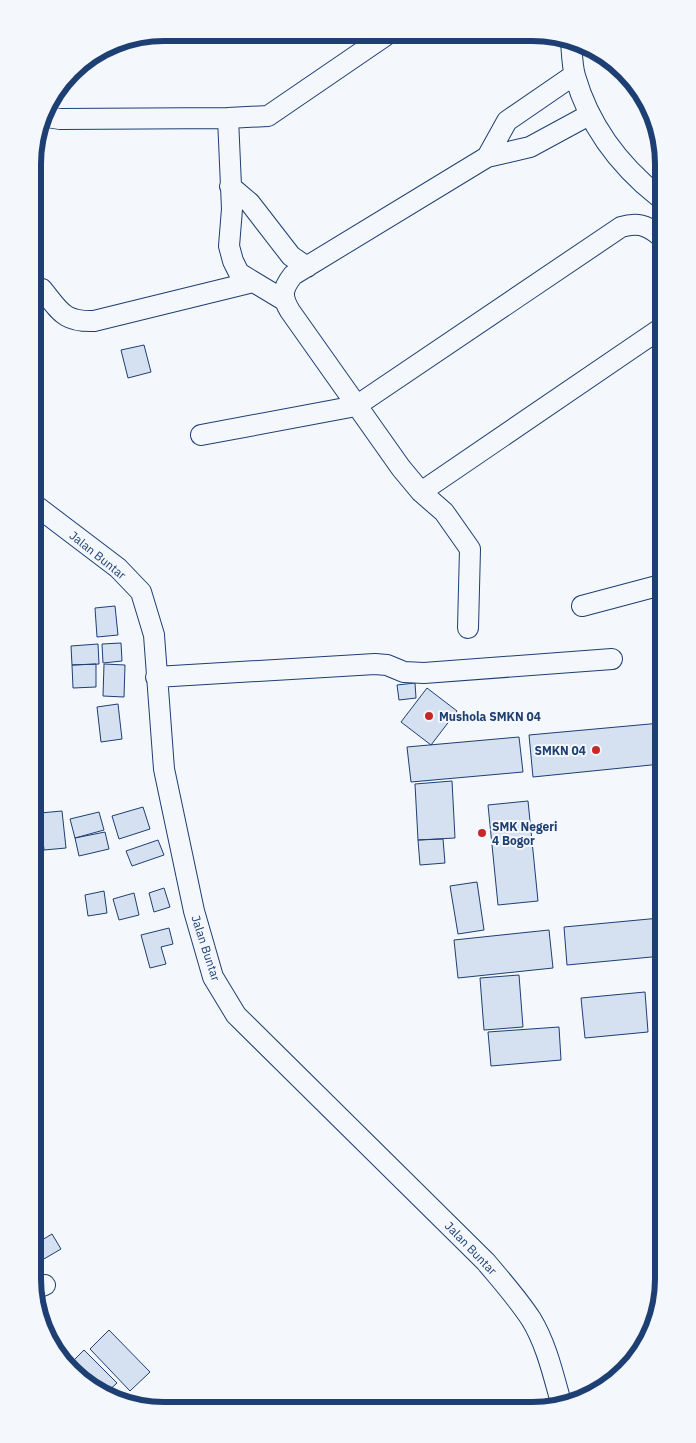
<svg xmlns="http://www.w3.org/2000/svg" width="696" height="1443" font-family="'IBM Plex Sans',sans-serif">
  <rect width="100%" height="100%" fill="#f4f7fb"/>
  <!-- building -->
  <path fill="#d5e0f0" stroke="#1d3f73" d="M144,345L151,372L128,378L121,350Z
    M115,606L118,635L97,637L95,608Z
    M121,643L122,661L103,663L102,644Z
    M98,644L99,664L72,665L71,646Z
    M96,664V687L73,688L72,665Z
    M104,664L125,665L124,697L103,696Z
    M415,683L416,698L399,700L397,685Z
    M427,688L457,711L431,745L401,722Z
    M118,704L122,739L101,742L97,707Z
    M661,723V764L533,777L529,735Z
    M519,737L523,772L411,782L407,747Z
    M452,781L455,838L418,840L415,784Z
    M528,801L538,901L498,905L488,805Z
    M143,807L150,829L119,839L112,816Z
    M62,811L66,848L44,850L40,813Z
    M99,812L104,830L75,838L70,819Z
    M105,832L109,849L79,856L75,838Z
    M443,839L445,863L420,865L418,840Z
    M158,840L164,855L132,866L126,851Z
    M477,882L484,930L458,934L450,886Z
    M164,888L170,907L154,912L149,893Z
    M104,891L107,913L88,916L85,895Z
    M134,893L139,915L119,920L113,899Z
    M660,918L662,956L567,965L564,927Z
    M169,928L173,944L161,947L166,964L150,968L141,935Z
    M549,930L553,968L458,978L454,940Z
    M519,975L523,1027L484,1030L480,978Z
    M645,992L648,1032L585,1038L581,998Z
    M662,992V1028H660L658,993Z
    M559,1027L561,1060L491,1066L488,1032Z
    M52,1234L61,1249L37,1263V1243Z
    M109,1330L150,1372L130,1391L90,1349Z
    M84,1350L117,1383L107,1392L77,1378L69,1365Z"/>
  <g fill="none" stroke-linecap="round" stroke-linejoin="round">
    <defs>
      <path id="street" d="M571,41C572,53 572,65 575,76C589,125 620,166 659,197
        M44,113L47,117L60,119L228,118L232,209L229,246L233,261L239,273L282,299
        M228,118L268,116L388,34
        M487,157L507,121L574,75
        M230,186L250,203L291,256L307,267
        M42,289C60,311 63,322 94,321L253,282
        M201,435L356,406L621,227C637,222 646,225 659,235
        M421,492L660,329
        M35,505L118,568L141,592L154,635L164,769L194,911L213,977L236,1015L486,1262C501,1280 518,1299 531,1319C547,1345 554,1378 562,1406
        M582,606L661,585
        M468,628L470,549L444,512L421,492L401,468L290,311C281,296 282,289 293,275L487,157L530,147L589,115
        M156,677L375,664L387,665L404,672L424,673L612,659
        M37,1288L45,1285"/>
    </defs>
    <!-- street casing -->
    <use href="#street" stroke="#1d3f73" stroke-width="22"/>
    <!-- street -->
    <use href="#street" stroke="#f4f7fb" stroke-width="20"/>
  </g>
  <!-- markers -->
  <g fill="#c62828" stroke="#f4f7fb" stroke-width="2">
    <circle cx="429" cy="716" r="5"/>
    <circle cx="596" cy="750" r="5"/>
    <circle cx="482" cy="833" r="5"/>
  </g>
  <g text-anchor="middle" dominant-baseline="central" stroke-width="4" stroke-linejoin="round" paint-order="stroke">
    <!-- street labels -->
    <g font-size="12" fill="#1d3f73" stroke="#f4f7fb">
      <text transform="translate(98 555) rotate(39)">Jalan Buntar</text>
      <text transform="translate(206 948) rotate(72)">Jalan Buntar</text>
      <text transform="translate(471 1248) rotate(46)">Jalan Buntar</text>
    </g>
    <!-- poi labels -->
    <g font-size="12" font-weight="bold" fill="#1d3f73" stroke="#f4f7fb" text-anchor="start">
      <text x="439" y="716">Mushola SMKN 04</text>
      <text x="586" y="750" text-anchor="end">SMKN 04</text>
      <text x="492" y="826">SMK Negeri<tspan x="492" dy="14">4 Bogor</tspan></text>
    </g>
  </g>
  <!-- crop -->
  <path d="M0 0H696V1443H0ZM164 41H532A123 123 0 0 1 655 164V1279A123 123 0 0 1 532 1402H164A123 123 0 0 1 41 1279V164A123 123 0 0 1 164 41Z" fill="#f4f7fb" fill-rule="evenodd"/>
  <path fill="none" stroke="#1d3f73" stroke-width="6" d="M164 41H532A123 123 0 0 1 655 164V1279A123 123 0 0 1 532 1402H164A123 123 0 0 1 41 1279V164A123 123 0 0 1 164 41Z"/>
</svg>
